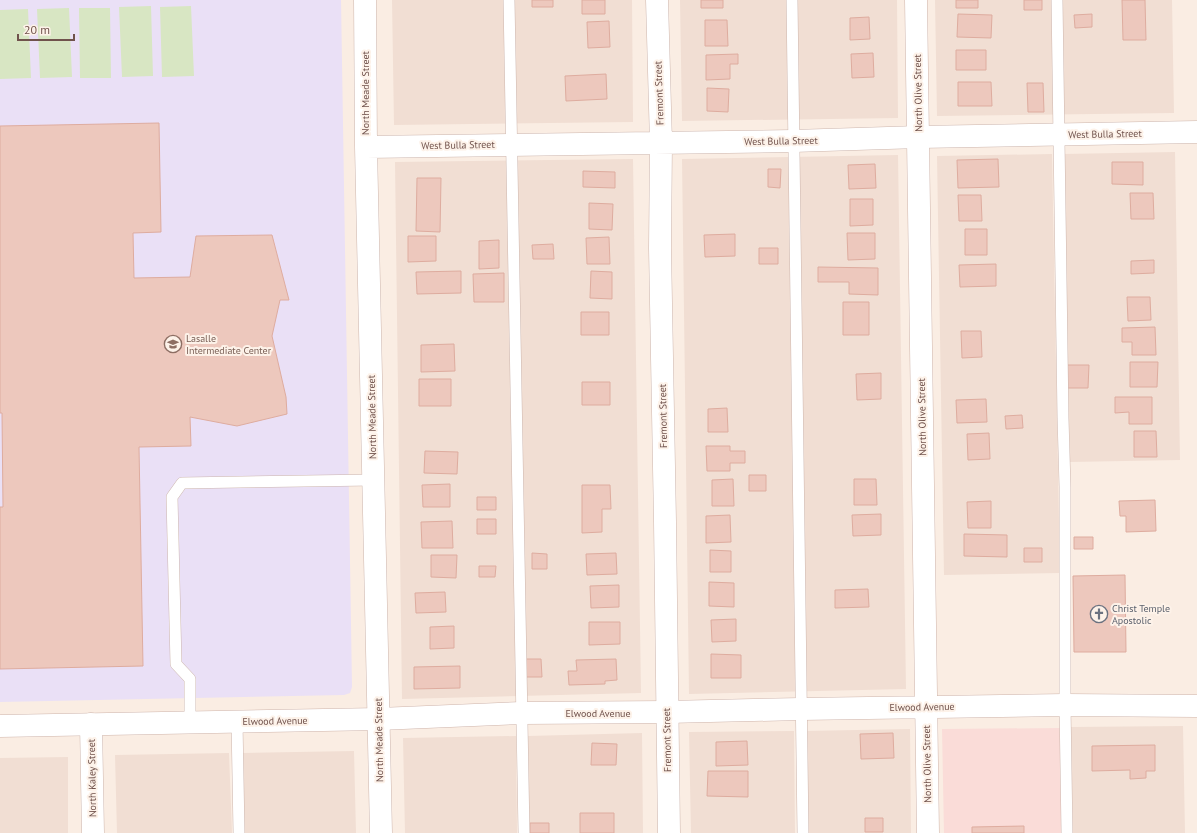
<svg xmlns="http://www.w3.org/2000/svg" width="1197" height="833" font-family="'PT Sans',sans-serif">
  <rect width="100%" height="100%" fill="#faede3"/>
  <!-- residential -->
  <path fill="#f1ded3" d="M392,0H632L633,122L394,125Z
    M680,0H897L898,118L682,121Z
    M935,0H1172L1174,113L937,116Z
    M1175,152L1180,460L1070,462L1063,154Z
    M1052,154L1060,573L944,575L937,156Z
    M898,155L906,689L689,694L682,159Z
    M633,159L641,693L402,699L395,162Z
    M1183,726L1185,833H1073L1071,727Z
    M910,729L911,833H806L804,731Z
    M794,731L795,833H691L689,732Z
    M642,733L643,833H529L528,736Z
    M516,736L517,833H405L403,738Z
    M354,751L356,833H243V753Z
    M229,753L232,833H117L115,755Z
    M68,757V833H0V758Z"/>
  <!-- commercial -->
  <path fill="#fadcd8" d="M1061,728V833H944L942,729Z"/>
  <!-- education -->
  <path fill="#eae0f6" d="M0,0H341L352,687L350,693L344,695L0,702Z"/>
  <!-- green -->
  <path fill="#d8e6c3" d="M151,6L153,76L122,77L119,7Z
    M191,6L194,76L162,77L160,7Z
    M69,8L72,77L40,78L37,9Z
    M79,8H110L111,78H80Z
    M28,9L31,78L0,79V10Z"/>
  <!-- building -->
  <path fill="#edc8bd" stroke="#deac9f" d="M532,0H553V7H532Z
    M582,0H605V14H582Z
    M701,0H723V8H701Z
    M956,0H978V8H956Z
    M1024,0H1042V10H1024Z
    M1122,0H1145L1146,40H1123Z
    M958,14L992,15L991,38L957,37Z
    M1092,14V27L1075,28L1074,15Z
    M869,17L870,39L850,40V18Z
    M705,20H727L728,46H705Z
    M609,21L610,47L588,48L587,22Z
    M956,50H986V70H956Z
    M873,53L874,77L852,78L851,54Z
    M738,54V64H730V79L706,80V55Z
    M606,74L607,99L566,101L565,76Z
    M958,82H991L992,106H958Z
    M1027,83H1043L1044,112H1028Z
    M707,88L729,89L728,112L707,111Z
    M159,123L161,232L133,233L134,278L190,277L196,236L272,235L289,300H280L272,336L286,397L287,414L237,426L190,417L191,446L139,447L143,666L0,669V507H3L2,413H0V126Z
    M998,159L999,187L958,188L957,160Z
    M1112,162H1143V185L1112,184Z
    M875,164L876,188L849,189L848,165Z
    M768,169H781L780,188L768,187Z
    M583,171L615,172V188L583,187Z
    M417,178H441L440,232L416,231Z
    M1130,193H1153L1154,219H1131Z
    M958,195H981L982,221H959Z
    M850,199H873V225L850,226Z
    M589,203L613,204L612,230L589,229Z
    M965,229H987V255H965Z
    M847,233H875V259L848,260Z
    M735,234V256L705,257L704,235Z
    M408,236H436V261L408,262Z
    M609,237L610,264H587L586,238Z
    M499,240V268L479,269V241Z
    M553,244L554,259H533L532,245Z
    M759,248H778V264H759Z
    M1154,260V273L1131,274V261Z
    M996,264V286L960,287L959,265Z
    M818,267L878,268V295L849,294V282H818Z
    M461,271V293L417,294L416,272Z
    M591,271L612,272V299L590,298Z
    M504,273V302H474L473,274Z
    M1127,297H1150L1151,320L1128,321Z
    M843,302H869V335H843Z
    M581,312H609V335H581Z
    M1155,327L1156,355H1132V342H1122V328Z
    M961,331H981L982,357L962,358Z
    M454,344L455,371L421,372V345Z
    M1130,362H1158L1157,387H1130Z
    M1066,365H1089L1088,388H1065Z
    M881,373V399L857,400L856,374Z
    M419,379H451V406H419Z
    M582,382H610V405H582Z
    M1115,397H1152V424H1129V412L1115,413Z
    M986,399L987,422L957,423L956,400Z
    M727,408L728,432H708V409Z
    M1022,415L1023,428L1006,429L1005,416Z
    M1134,431H1156L1157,457H1134Z
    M989,433L990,459L968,460L967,434Z
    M706,446H730V451H745V463H730V471H707Z
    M425,451L458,452L457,474L424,473Z
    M749,475H766V491H749Z
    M733,479L734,506H712V480Z
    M854,479H876L877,505H854Z
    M450,484V507H423L422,485Z
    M582,485H610L611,509H602V532L582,533Z
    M477,497H496V510H477Z
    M1155,500L1156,531L1126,532V516H1120L1119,501Z
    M991,501V528H968L967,502Z
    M881,514V535L853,536L852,515Z
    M730,515L731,542L706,543V516Z
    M477,519H496V534H477Z
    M452,521L453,548H422L421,522Z
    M964,534L1007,535V557L964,556Z
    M1074,537H1093V549H1074Z
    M1024,548H1042V562H1024Z
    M710,550L731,551V572H710Z
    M532,553L547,554V569H532Z
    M616,553L617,574L587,575L586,554Z
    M431,555H457L456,578L431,577Z
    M479,566H496L495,577H479Z
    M1125,575L1126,652H1074L1073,576Z
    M709,582L734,583V607L709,606Z
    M619,585V607L591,608L590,586Z
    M868,589L869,607L835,608V590Z
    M445,592L446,612L416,613L415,593Z
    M736,619V641L712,642L711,620Z
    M589,622H620V644L589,645Z
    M454,626V648L430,649V627Z
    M711,654L741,655V678H711Z
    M526,659H541L542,677H526Z
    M616,659L617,680L605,681V684L569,685L568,671H577L576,660Z
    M460,666V688L414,689V667Z
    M893,733L894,758L861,759L860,734Z
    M747,741L748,765L716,766V742Z
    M592,743L617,744L616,765H591Z
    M1155,745V771H1146V778L1130,779V770L1092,771V746Z
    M708,771H748V797L707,796Z
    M580,813H614V833H580Z
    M865,818H883V832H865Z
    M530,823H549V833H530Z
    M1024,826V833H972V827Z"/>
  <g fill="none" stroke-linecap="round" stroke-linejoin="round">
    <defs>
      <path id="lane" d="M509,0L524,833
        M792,0L803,833
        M1057,0L1063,418L1065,487V705L1067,833
        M237,721L239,833
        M190,722V679L176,664L172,497L182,483L373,480"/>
      <path id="street" d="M365,0L366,147L381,833
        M657,0L661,143L660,248L665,522L669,833
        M366,147L793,141L919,137L1197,132
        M91,724L93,833"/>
      <path id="secondary" d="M916,0L928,833
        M0,726L379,719L522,713L667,712L801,709L1065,705L1197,706"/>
    </defs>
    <!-- lane casing -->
    <use href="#lane" stroke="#cdb6ae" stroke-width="12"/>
    <!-- street casing -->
    <use href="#street" stroke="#cdb6ae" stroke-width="23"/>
    <!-- secondary casing -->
    <use href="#secondary" stroke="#cfb5ac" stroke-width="23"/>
    <!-- lane -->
    <use href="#lane" stroke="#fff" stroke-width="11"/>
    <!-- street -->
    <use href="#street" stroke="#fff" stroke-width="22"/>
    <!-- secondary -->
    <use href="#secondary" stroke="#fff" stroke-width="22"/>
  </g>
  <!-- icons -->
  <defs>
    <symbol id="school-ring" viewBox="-11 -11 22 22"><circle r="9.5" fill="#fdf2e9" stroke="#8d6e63" stroke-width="1.5"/><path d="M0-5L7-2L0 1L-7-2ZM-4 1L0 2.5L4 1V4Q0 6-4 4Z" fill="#8d6e63"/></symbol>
    <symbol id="church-ring" viewBox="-11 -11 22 22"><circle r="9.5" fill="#fdf2e9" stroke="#6b7280" stroke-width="1.5"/><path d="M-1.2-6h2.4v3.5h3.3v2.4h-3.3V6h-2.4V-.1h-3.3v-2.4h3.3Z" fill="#6b7280"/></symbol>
  </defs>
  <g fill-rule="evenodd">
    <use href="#school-ring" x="163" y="334" width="20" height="20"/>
    <use href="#church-ring" x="1089" y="604" width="20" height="20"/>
  </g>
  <g text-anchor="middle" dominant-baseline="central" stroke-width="4" stroke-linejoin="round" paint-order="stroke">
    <!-- street labels -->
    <g font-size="10" fill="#70524c" stroke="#fdf2e9">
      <text transform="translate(365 93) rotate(-90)">North Meade Street</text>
      <text transform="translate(659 93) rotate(-92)">Fremont Street</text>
      <text transform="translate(918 93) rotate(-91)">North Olive Street</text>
      <text transform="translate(1105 134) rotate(-1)">West Bulla Street</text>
      <text transform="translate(781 141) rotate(-1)">West Bulla Street</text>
      <text transform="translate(458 145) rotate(-1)">West Bulla Street</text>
      <text transform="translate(663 416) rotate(-91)">Fremont Street</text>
      <text transform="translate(372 417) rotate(-91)">North Meade Street</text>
      <text transform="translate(922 417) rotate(-91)">North Olive Street</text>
      <text transform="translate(922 707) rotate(-1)">Elwood Avenue</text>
      <text x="598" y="713">Elwood Avenue</text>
      <text transform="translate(275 721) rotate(-1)">Elwood Avenue</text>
      <text transform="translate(379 740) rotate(-91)">North Meade Street</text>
      <text transform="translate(667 740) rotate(-91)">Fremont Street</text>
      <text transform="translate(927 764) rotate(-91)">North Olive Street</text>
      <text transform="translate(92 778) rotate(-91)">North Kaley Street</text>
    </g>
    <!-- education labels -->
    <g font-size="10" fill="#785e54" stroke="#fdf2e9" text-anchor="start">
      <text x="186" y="338">Lasalle<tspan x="186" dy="12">Intermediate Center</tspan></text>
    </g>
    <!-- worship labels -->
    <g font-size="10" fill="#5b616d" stroke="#fdf2e9" text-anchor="start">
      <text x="1112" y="608">Christ Temple<tspan x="1112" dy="12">Apostolic</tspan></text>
    </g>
  </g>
  <!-- scale -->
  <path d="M18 34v6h56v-6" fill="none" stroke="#70524c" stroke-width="2"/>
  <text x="24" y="34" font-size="12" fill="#70524c" stroke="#fdf2e9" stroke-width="3" paint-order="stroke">20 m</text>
</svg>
